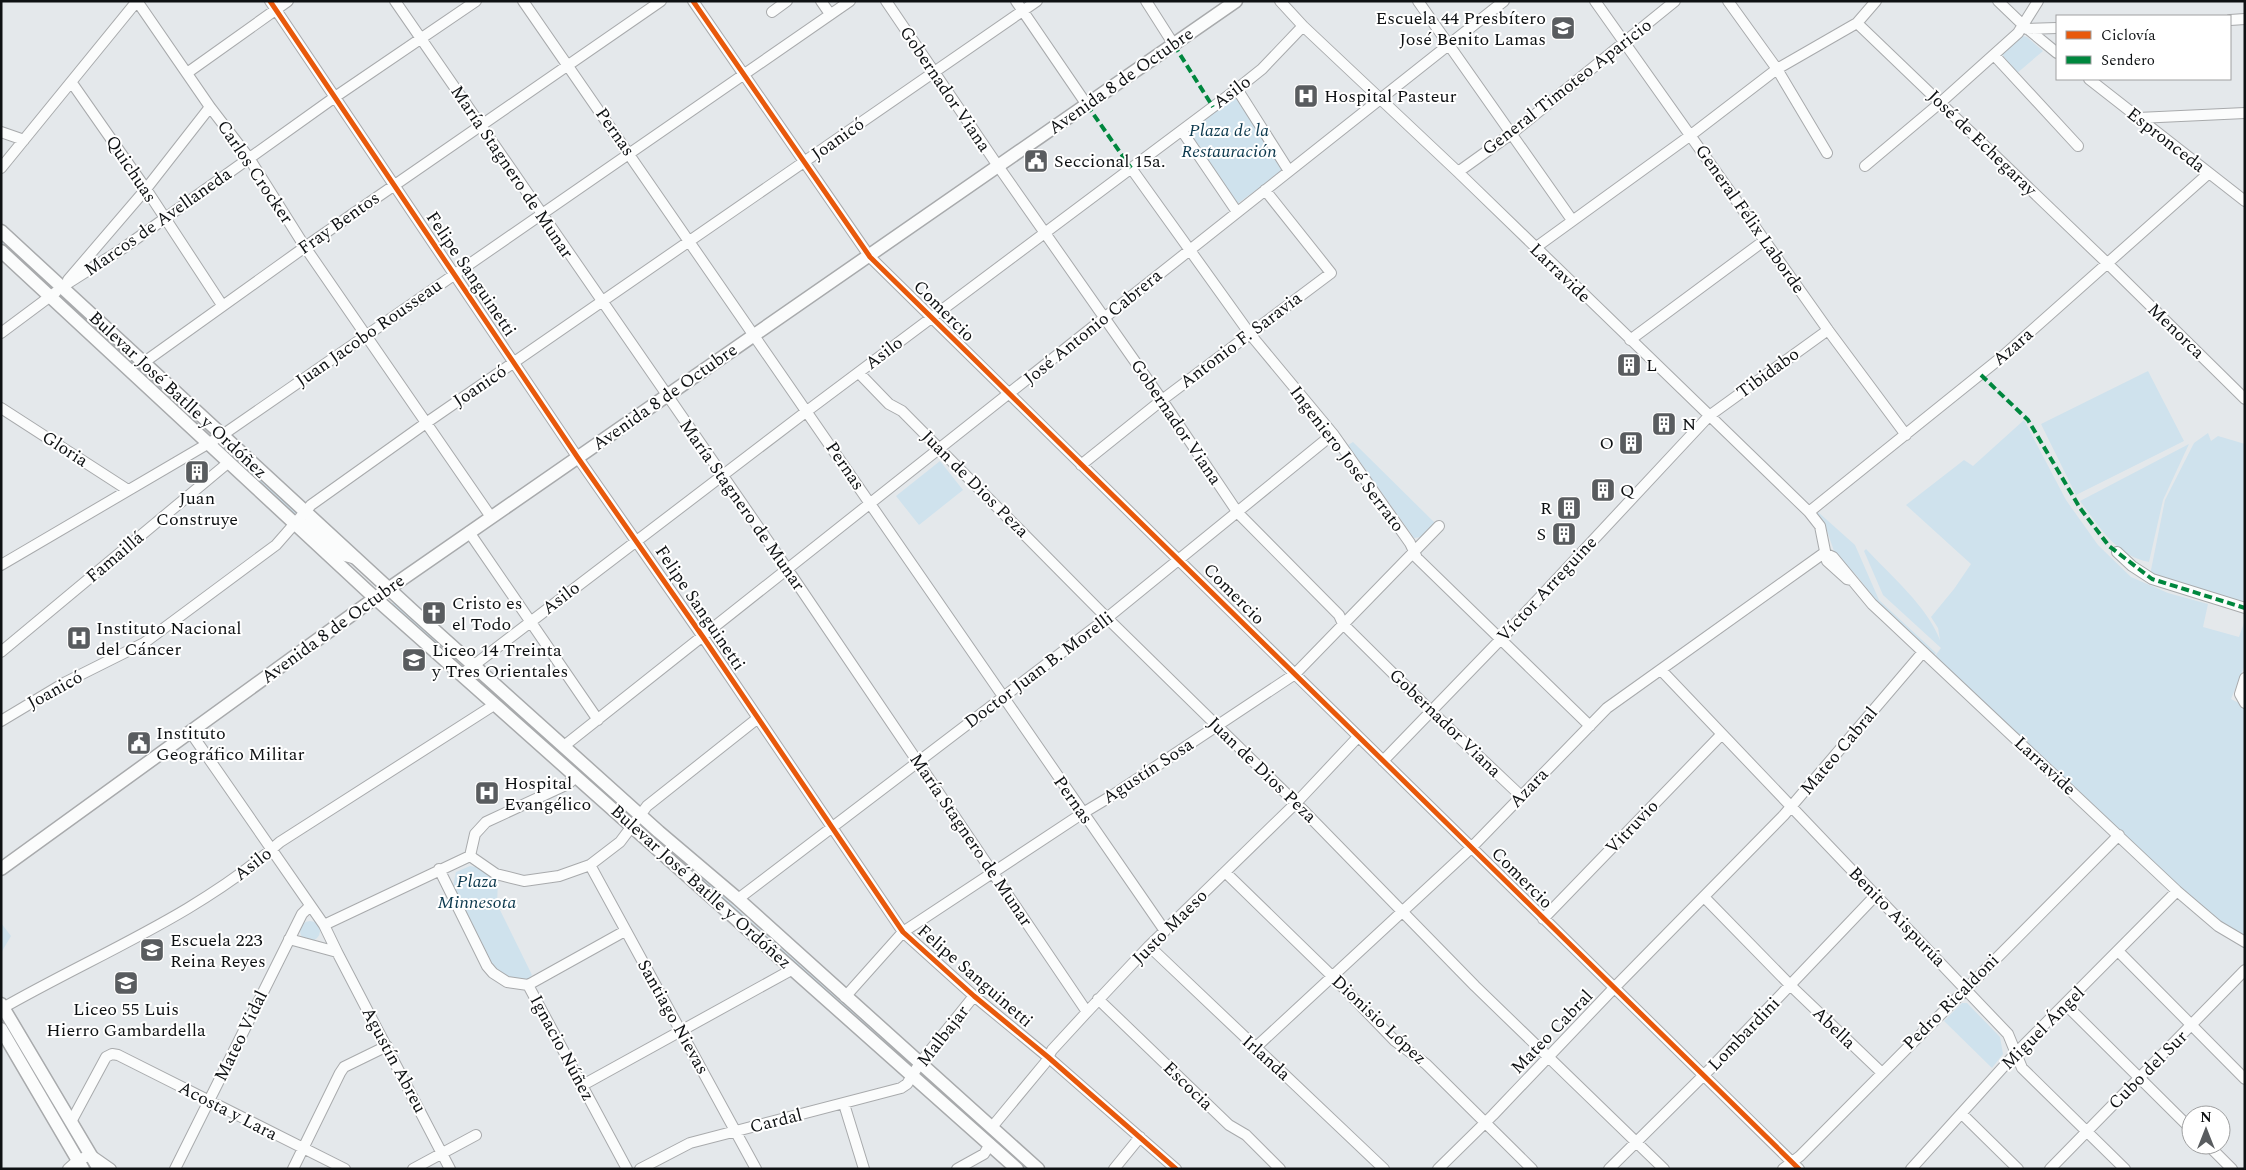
<svg xmlns="http://www.w3.org/2000/svg" width="2246" height="1170" font-family="Spectral,serif">
  <rect width="100%" height="100%" fill="#e4e8eb"/>
  <!-- green -->
  <path fill="#cfe2ed" d="M2023,36L2027,37L2043,51L2016,74L2002,54Z
    M1237,96L1283,170L1237,204L1188,132Z
    M1,238L53,286V289H49L1,244Z
    M66,304L99,330L206,428L164,393L157,389Z
    M2148,371L2184,441L2076,495L2041,424Z
    M2024,420L2066,500L2098,545L2131,577L2168,593L2208,604L2203,627L2239,637L2245,620V665L2231,699L2245,706V937L2223,924L2198,904L1935,656L1941,648L1883,595L1864,551L1866,549C1891,576 1927,606 1940,640L1938,628L1931,617L1954,589L1971,564L1906,505L1964,460L1973,466Z
    M2208,433L2211,441L2218,436L2245,444V604L2150,575L2165,500L2194,443Z
    M1353,442L1435,523L1422,537L1414,538L1348,445Z
    M221,443L296,512L295,515L218,447V444Z
    M2189,444L2163,500L2149,562C2116,556 2099,526 2080,501Z
    M940,461L963,490L919,525L896,496Z
    M1818,512L1855,545L1879,600L1936,653L1934,656L1878,603L1857,576L1835,554L1825,525L1818,516Z
    M392,603H395L465,665L463,669L391,604Z
    M641,825H643L912,1065H908Z
    M470,866L476,867L498,881L497,904L532,975L528,979L517,981L504,976L492,966L453,886L456,872Z
    M300 931a10 10 0 1 1 20 0a10 10 0 1 1-20 0Z
    M1,923L11,936L1,953Z
    M1962,1003H1967L2000,1037L2003,1054L1992,1068L1944,1021Z
    M919,1072L921,1073L1030,1169H1024L919,1075Z"/>
  <g fill="none" stroke-linecap="round" stroke-linejoin="round">
    <defs>
      <path id="minor" d="M137,1L210,107L249,158L305,247L491,517
        M270,1L578,458L703,637L903,932L974,996L1048,1057L1176,1169
        M395,1L788,570L1087,1012
        M523,1C739,309 950,621 1165,931
        M693,1L870,257L1799,1169
        M821,1L830,14
        M886,1L998,166L1162,400L1238,513L1339,615L1343,624L1431,711L1521,796
        M1016,1L1087,105
        M1146,1L1174,45
        M1280,1L1303,26L1458,172L1809,512L1820,526L1827,561L1847,579L1852,580
        M1418,1L1572,220
        M1595,1L1828,330L1906,435
        M1728,1L1777,69L1827,153
        M1998,1L2023,25L2057,53
        M772,12L787,1
        M2230,20L2245,19
        M1857,23L2107,263L2245,399
        M2027,29L2057,28
        M1994,55L2078,146
        M187,73L288,1
        M2089,79L2245,201
        M72,83L146,189L222,305
        M1237,89L1289,171
        M2138,118L2245,113
        M1182,131L1237,212
        M1,132L24,140
        M1865,166L1940,103L2018,33L2038,1
        M1,168L137,1
        M1131,168L1250,334L1333,434L1410,543L1417,558L1590,726
        M1458,172L1511,134L1675,1
        M1535,248L1691,135L1777,69L1857,23L1876,1
        M68,280L146,189L210,107
        M62,287L122,249L335,97L476,1
        M1,333L56,292
        M1630,340L1765,240
        M143,363L305,247L661,1
        M859,373L889,404L902,411L1107,618L1304,811L1475,986L1664,1169
        M1,408L128,490
        M1081,465L1162,400L1331,273L1265,190
        M1809,512L2003,356L2209,173
        M296,525L301,523L307,525L341,555L356,559
        M469,532L598,720
        M2117,552L2132,566L2152,579L2245,608
        M1824,553L1833,557L1872,604L1886,617L2177,891L2218,926L2245,942
        M1,565L221,436L850,1
        M1,652L229,462
        M1661,670L2008,1034L2022,1068L2125,1169
        M461,675L807,411L1237,89L1262,69L1303,26
        M2245,678L2240,694L2245,703
        M1,721L66,682L144,643L276,545L311,505L426,423L1037,1
        M191,733L324,925L337,952
        M564,746L1504,1
        M1383,761L1500,640L1709,416L1828,330
        M470,856L496,874L524,881L559,876L590,865L620,842L647,806L758,718
        M470,856L475,834L486,822L568,784L576,777
        M590,865L756,1169
        M439,869L487,966L493,973L507,982L528,985L625,931
        M1225,872L1333,977L1395,1041L1426,1064L1532,1169
        M1704,897L1791,986L1881,1072
        M738,899L1107,618L1333,434
        M1543,919L1721,735
        M324,925L470,856
        M289,939L337,952L450,1169
        M1149,946L1384,1169
        M2118,951L2245,1079
        M528,985L627,1169
        M845,997L903,932L1083,813L1113,795L1295,674L1439,526
        M1098,999L1229,1125L1246,1135L1280,1169
        M2066,1005L2191,1129
        M1,1009C95,955 198,915 280,842L494,705
        M1255,1048L1471,848L1607,708L1824,553
        M581,1086L793,969
        M844,1104L864,1169
        M1962,1114L2018,1169
        M71,1122L106,1057L112,1054L118,1055L345,1169
        M992,1127L1045,1063L1052,1050L1087,1012L1149,946L1296,803L1358,737
        M2208,1145L2232,1169
        M68,1169L78,1160L91,1155L111,1169
        M175,1169L302,914L310,906
        M293,1169L340,1073L344,1067L387,1046
        M413,1169L476,1135
        M640,1169L690,1143L901,1088L907,1084L920,1063L974,996
        M957,1169L984,1154L990,1144
        M1114,1169L1140,1137
        M1438,1169L1493,1115L1614,988L1784,815L1923,652
        M1609,1169L1710,1069L1876,895
        M1783,1169L1800,1156L2119,835
        M1911,1169L2015,1054L2177,891
        M2050,1169L2245,970"/>
      <path id="major" d="M1,231L413,611L659,832L738,899L1038,1169
        M1,251L375,598L1017,1169
        M1,869L375,598L1236,1
        M1,1004L99,1169
        M1,1029L83,1169"/>
    </defs>
    <!-- minor casing -->
    <use href="#minor" stroke="#a8aaac" stroke-width="12"/>
    <!-- major casing -->
    <use href="#major" stroke="#a8aaac" stroke-width="15"/>
    <!-- minor -->
    <use href="#minor" stroke="#fbfcfc" stroke-width="10"/>
    <!-- major -->
    <use href="#major" stroke="#fbfcfc" stroke-width="12"/>
    <!-- quiet -->
    <path stroke="#00873e" stroke-width="4" stroke-dasharray="8 4" stroke-linecap="butt" d="M1174,45L1213,107
      M1087,105L1131,168
      M1981,375L2028,420L2080,508L2109,546L2152,579L2245,608"/>
    <defs>
      <path id="cycleway" d="M270,1L578,458L703,637L903,932L974,996L1048,1057L1176,1169
        M693,1L870,257L1799,1169"/>
    </defs>
    <!-- cycleway casing -->
    <use href="#cycleway" stroke="#fff" stroke-width="8"/>
    <!-- cycleway -->
    <use href="#cycleway" stroke="#e8590c" stroke-width="5"/>
  </g>
  <!-- icons -->
  <defs>
    <symbol id="school-square" viewBox="-11 -11 22 22"><rect x="-9" y="-9" width="18" height="18" rx="4" fill="#595c5f" stroke="#fff"/><path d="M0-5L7-2L0 1L-7-2ZM-4 1L0 2.5L4 1V4Q0 6-4 4Z" fill="#fff"/></symbol>
    <symbol id="hospital-square" viewBox="-11 -11 22 22"><rect x="-9" y="-9" width="18" height="18" rx="4" fill="#595c5f" stroke="#fff"/><path d="M-5-5h3v3.5h4V-5h3V5h-3V1.5h-4V5h-3Z" fill="#fff"/></symbol>
    <symbol id="civic-square" viewBox="-11 -11 22 22"><rect x="-9" y="-9" width="18" height="18" rx="4" fill="#595c5f" stroke="#fff"/><path d="M-.6-6.5H3V-4.5H.6V-3L4-1V1h2V6H-6V1h2V-1L-.6-3ZM-1.2 2.5V6h2.4V2.5Z" fill="#fff"/></symbol>
    <symbol id="building-square" viewBox="-11 -11 22 22"><rect x="-9" y="-9" width="18" height="18" rx="4" fill="#595c5f" stroke="#fff"/><path d="M-4-6H4V6H1V3H-1V6H-4ZM-2.5-4.3h1.7v1.8h-1.7ZM.8-4.3h1.7v1.8H.8ZM-2.5-1h1.7V.8h-1.7ZM.8-1h1.7V.8H.8Z" fill="#fff"/></symbol>
    <symbol id="church-square" viewBox="-11 -11 22 22"><rect x="-9" y="-9" width="18" height="18" rx="4" fill="#595c5f" stroke="#fff"/><path d="M-1.2-6h2.4v3.5h3.3v2.4h-3.3V6h-2.4V-.1h-3.3v-2.4h3.3Z" fill="#fff"/></symbol>
  </defs>
  <g fill-rule="evenodd">
    <use href="#school-square" x="1549" y="14" width="28" height="28"/>
    <use href="#hospital-square" x="1292" y="82" width="28" height="28"/>
    <use href="#civic-square" x="1022" y="147" width="28" height="28"/>
    <use href="#building-square" x="1615" y="351" width="28" height="28"/>
    <use href="#building-square" x="1650" y="410" width="28" height="28"/>
    <use href="#building-square" x="1617" y="429" width="28" height="28"/>
    <use href="#building-square" x="183" y="458" width="28" height="28"/>
    <use href="#building-square" x="1589" y="476" width="28" height="28"/>
    <use href="#building-square" x="1555" y="494" width="28" height="28"/>
    <use href="#building-square" x="1550" y="520" width="28" height="28"/>
    <use href="#church-square" x="420" y="599" width="28" height="28"/>
    <use href="#hospital-square" x="65" y="624" width="28" height="28"/>
    <use href="#school-square" x="400" y="646" width="28" height="28"/>
    <use href="#civic-square" x="125" y="729" width="28" height="28"/>
    <use href="#hospital-square" x="473" y="779" width="28" height="28"/>
    <use href="#school-square" x="138" y="936" width="28" height="28"/>
    <use href="#school-square" x="112" y="969" width="28" height="28"/>
  </g>
  <g text-anchor="middle" dominant-baseline="central" stroke-width="4" stroke-linejoin="round" paint-order="stroke">
    <!-- poi labels -->
    <g font-size="18" fill="#0e1113" stroke="#fff" text-anchor="start">
      <text x="1546" y="18" text-anchor="end">Escuela 44 Presbítero<tspan x="1546" dy="21">José Benito Lamas</tspan></text>
      <text x="1324" y="96">Hospital Pasteur</text>
      <text x="1054" y="161">Seccional 15a.</text>
      <text x="1646" y="365">L</text>
      <text x="1682" y="424">N</text>
      <text x="1614" y="443" text-anchor="end">O</text>
      <text x="1620" y="490">Q</text>
      <text x="197" y="498" text-anchor="middle">Juan<tspan x="197" dy="21">Construye</tspan></text>
      <text x="1552" y="508" text-anchor="end">R</text>
      <text x="1546" y="534" text-anchor="end">S</text>
      <text x="452" y="603">Cristo es<tspan x="452" dy="21">el Todo</tspan></text>
      <text x="96" y="628">Instituto Nacional<tspan x="96" dy="21">del Cáncer</tspan></text>
      <text x="432" y="650">Liceo 14 Treinta<tspan x="432" dy="21">y Tres Orientales</tspan></text>
      <text x="156" y="733">Instituto<tspan x="156" dy="21">Geográfico Militar</tspan></text>
      <text x="504" y="783">Hospital<tspan x="504" dy="21">Evangélico</tspan></text>
      <text x="170" y="940">Escuela 223<tspan x="170" dy="21">Reina Reyes</tspan></text>
      <text x="126" y="1009" text-anchor="middle">Liceo 55 Luis<tspan x="126" dy="21">Hierro Gambardella</tspan></text>
    </g>
    <!-- street labels -->
    <g font-size="18" fill="#0e1113" stroke="#fff">
      <text transform="translate(1121 81) rotate(-35)">Avenida 8 de Octubre</text>
      <text transform="translate(1567 87) rotate(-38)">General Timoteo Aparicio</text>
      <text transform="translate(945 89) rotate(56)">Gobernador Viana</text>
      <text transform="translate(1232 92) rotate(-37)">Asilo</text>
      <text transform="translate(615 132) rotate(55)">Pernas</text>
      <text transform="translate(838 139) rotate(-35)">Joanicó</text>
      <text transform="translate(2166 140) rotate(38)">Espronceda</text>
      <text transform="translate(1982 143) rotate(44)">José de Echegaray</text>
      <text transform="translate(131 169) rotate(56)">Quichuas</text>
      <text transform="translate(255 172) rotate(56)">Carlos Crocker</text>
      <text transform="translate(512 172) rotate(56)">María Stagnero de Munar</text>
      <text transform="translate(1750 219) rotate(55)">General Félix Laborde</text>
      <text transform="translate(158 222) rotate(-35)">Marcos de Avellaneda</text>
      <text transform="translate(339 223) rotate(-35)">Fray Bentos</text>
      <text transform="translate(1560 273) rotate(44)">Larravide</text>
      <text transform="translate(471 274) rotate(56)">Felipe Sanguinetti</text>
      <text transform="translate(944 311) rotate(45)">Comercio</text>
      <text transform="translate(1093 327) rotate(-39)">José Antonio Cabrera</text>
      <text transform="translate(2176 331) rotate(44)">Menorca</text>
      <text transform="translate(369 333) rotate(-35)">Juan Jacobo Rousseau</text>
      <text transform="translate(1241 340) rotate(-37)">Antonio F. Saravia</text>
      <text transform="translate(2013 347) rotate(-41)">Azara</text>
      <text transform="translate(884 353) rotate(-37)">Asilo</text>
      <text transform="translate(1768 373) rotate(-36)">Tibidabo</text>
      <text transform="translate(480 386) rotate(-34)">Joanicó</text>
      <text transform="translate(178 395) rotate(43)">Bulevar José Batlle y Ordóñez</text>
      <text transform="translate(665 397) rotate(-35)">Avenida 8 de Octubre</text>
      <text transform="translate(1176 422) rotate(56)">Gobernador Viana</text>
      <text transform="translate(65 449) rotate(33)">Gloria</text>
      <text transform="translate(1347 459) rotate(53)">Ingeniero José Serrato</text>
      <text transform="translate(845 466) rotate(56)">Pernas</text>
      <text transform="translate(975 484) rotate(45)">Juan de Dios Peza</text>
      <text transform="translate(742 505) rotate(55)">María Stagnero de Munar</text>
      <text transform="translate(115 557) rotate(-40)">Famaillá</text>
      <text transform="translate(1547 589) rotate(-47)">Víctor Arreguine</text>
      <text transform="translate(1234 594) rotate(45)">Comercio</text>
      <text transform="translate(561 598) rotate(-37)">Asilo</text>
      <text transform="translate(700 608) rotate(56)">Felipe Sanguinetti</text>
      <text transform="translate(333 629) rotate(-36)">Avenida 8 de Octubre</text>
      <text transform="translate(1039 670) rotate(-37)">Doctor Juan B. Morelli</text>
      <text transform="translate(55 690) rotate(-29)">Joanicó</text>
      <text transform="translate(1445 723) rotate(44)">Gobernador Viana</text>
      <text transform="translate(1839 751) rotate(-50)">Mateo Cabral</text>
      <text transform="translate(2045 766) rotate(43)">Larravide</text>
      <text transform="translate(1262 770) rotate(44)">Juan de Dios Peza</text>
      <text transform="translate(1148 771) rotate(-33)">Agustín Sosa</text>
      <text transform="translate(1529 788) rotate(-46)">Azara</text>
      <text transform="translate(1073 800) rotate(55)">Pernas</text>
      <text transform="translate(1632 827) rotate(-46)">Vitruvio</text>
      <text transform="translate(971 840) rotate(56)">María Stagnero de Munar</text>
      <text transform="translate(253 864) rotate(-38)">Asilo</text>
      <text transform="translate(1522 878) rotate(45)">Comercio</text>
      <text transform="translate(701 887) rotate(42)">Bulevar José Batlle y Ordóñez</text>
      <text transform="translate(1897 917) rotate(46)">Benito Aispurúa</text>
      <text transform="translate(1170 927) rotate(-45)">Justo Maeso</text>
      <text transform="translate(975 976) rotate(41)">Felipe Sanguinetti</text>
      <text transform="translate(1951 1002) rotate(-45)">Pedro Ricaldoni</text>
      <text transform="translate(673 1017) rotate(61)">Santiago Nievas</text>
      <text transform="translate(1379 1020) rotate(43)">Dionisio López</text>
      <text transform="translate(1834 1028) rotate(44)">Abella</text>
      <text transform="translate(2043 1028) rotate(-45)">Miguel Ángel</text>
      <text transform="translate(1552 1032) rotate(-46)">Mateo Cabral</text>
      <text transform="translate(1744 1034) rotate(-46)">Lombardini</text>
      <text transform="translate(241 1036) rotate(-64)">Mateo Vidal</text>
      <text transform="translate(943 1036) rotate(-52)">Malbajar</text>
      <text transform="translate(562 1048) rotate(62)">Ignacio Núñez</text>
      <text transform="translate(1266 1058) rotate(42)">Irlanda</text>
      <text transform="translate(394 1060) rotate(62)">Agustín Abreu</text>
      <text transform="translate(2148 1070) rotate(-45)">Cubo del Sur</text>
      <text transform="translate(1188 1086) rotate(44)">Escocia</text>
      <text transform="translate(228 1111) rotate(27)">Acosta y Lara</text>
      <text transform="translate(776 1121) rotate(-14)">Cardal</text>
    </g>
    <!-- park labels -->
    <g font-size="18" font-style="italic" fill="#0b384d" stroke="#fff">
      <text x="1229" y="130">Plaza de la<tspan x="1229" dy="21">Restauración</tspan></text>
      <text x="477" y="881">Plaza<tspan x="477" dy="21">Minnesota</tspan></text>
    </g>
  </g>
  <!-- border -->
  <rect width="2246" height="1170" fill="none" stroke="#0e1113" stroke-width="5"/>
  <!-- legend -->
  <rect x="2056" y="15" width="175" height="65" fill="#ffffff" stroke="#9fa0a1"/>
  <rect x="2066" y="31" width="25" height="8" fill="#e8590c" stroke="#9fa0a1"/>
  <text x="2101" y="40" font-size="15" fill="#0e1113">Ciclovía</text>
  <rect x="2066" y="56" width="25" height="8" fill="#00873e" stroke="#9fa0a1"/>
  <text x="2101" y="65" font-size="15" fill="#0e1113">Sendero</text>
  <!-- north arrow -->
  <g transform="translate(2206 1130)"><circle r="24" fill="#ffffff" stroke="#9fa0a1"/>
  <path d="M0-4L9 19L0 12L-9 19Z" fill="#595c5f"/>
  <text y="-8" font-size="14" font-weight="bold" text-anchor="middle" fill="#0e1113">N</text>
  </g>
</svg>
